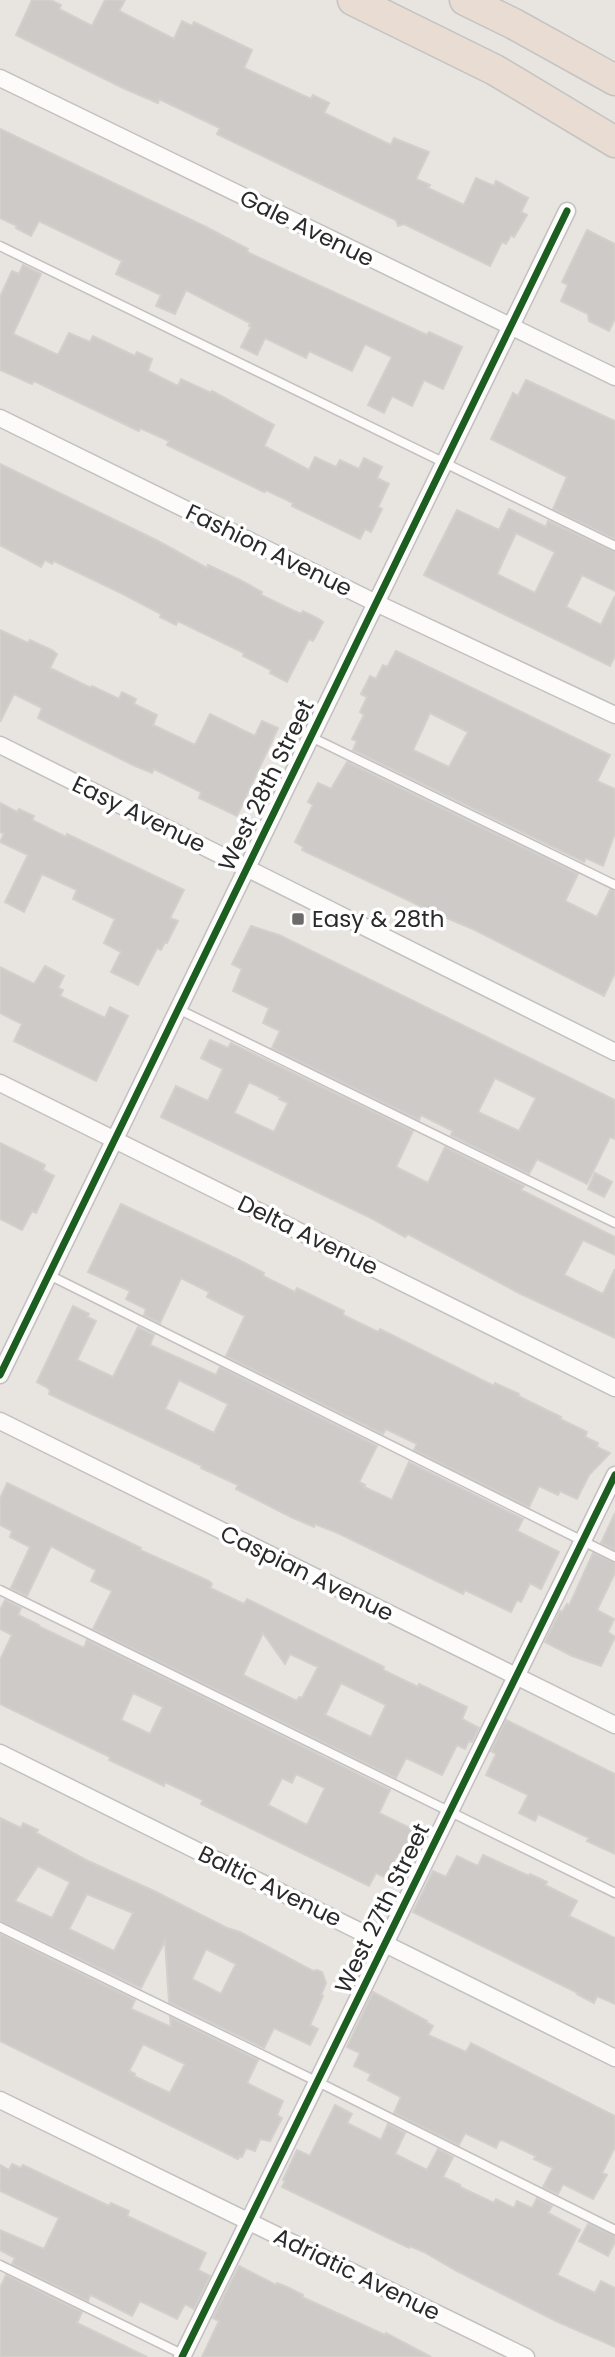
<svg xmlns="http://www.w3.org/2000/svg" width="615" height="2357" font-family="Poppins,sans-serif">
  <rect width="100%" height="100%" fill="#e8e4e0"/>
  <!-- building -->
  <path fill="#cdcac7" stroke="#d3d0cc" stroke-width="2" fill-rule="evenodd" d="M32,0H51L61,5L59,9L92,26L105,0H125L119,11L174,39L182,21L192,26L194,22L252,50L244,68L311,99L313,95L329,103L324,113L391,145L394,138L429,152L416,179L430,185L428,188L464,205L476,178L494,186L496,181L528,198L521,212L527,215L514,237L511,235L506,244L502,242L490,266L404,224L398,226L396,220L383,214L217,134L220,128L159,99L158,103L123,88L16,35Z
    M0,129L206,227L248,249L247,252L427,335L429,332L462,347L443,389L424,380L412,406L392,396L384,413L368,405L392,357L365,344L352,371L309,351L306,358L265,338L257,355L241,347L251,327L249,326L250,323L186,290L175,314L156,306L161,295L116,274L122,261L39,221L31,236L16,228L17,226L0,218Z
    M587,230L615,244V319L609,331L589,321L588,314L561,301L568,285L562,282Z
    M23,265L41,274L13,334L58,355L69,333L90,342L93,336L135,356L137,352L152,359L148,371L178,386L181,379L211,393L212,391L274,425L264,446L309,470L315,457L336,467L340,460L359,469L364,458L382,467L377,478L389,484L378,507L382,509L371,532L365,529L360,539L292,506L293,503L266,490L265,492L262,491L167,445L169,441L140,428L139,431L34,381L32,384L0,370V297L12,271L19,274Z
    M526,380L615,421V539L553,509L567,477L491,439L513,393L518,396Z
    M0,464L158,541L207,568L208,565L240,580L262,592L261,595L290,609L301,614L303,611L319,619L323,622L313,641L309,639L287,682L270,673L271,670L243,656L244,653L178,621L176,625L160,617L161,614L121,593L54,561L52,564L45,560L41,567L0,545Z
    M509,509L546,527L548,521L615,552V591L582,575L566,607L601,625L615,596V656L610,666L424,575L457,510L499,530ZM516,533L555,552L535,593L497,574Z
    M0,630L28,643L30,640L52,650L57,654L50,668L91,688L92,686L119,699L122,692L136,699L134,704L157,715L153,725L195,745L210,714L255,736L262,721L278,728L237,816L199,798L201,792L154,769L152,773L133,765L38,718L42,708L14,694L0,722Z
    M396,651L610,755L597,781L615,789V833L603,866L586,858L584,862L353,750L357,741L352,739L364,715L360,712L367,697L361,694L370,676L376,679L383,665L387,667L390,662ZM430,713L468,732L449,767L413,750Z
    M347,762L578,874L565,901L597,917L610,890L615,891V973L604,996L473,929L435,913L302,850L303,847L295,842L313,805L308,802L318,783L331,789Z
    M0,803L17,812L19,809L34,816L32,820L66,837L67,834L184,890L170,918L178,921L167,943L165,942L161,950L157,948L138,985L111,972L121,952L104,943L115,919L73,899L77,890L42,874L24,912L5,902L28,855L0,842L4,834L0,832Z
    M251,926L279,935L615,1100V1139L610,1137L587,1184L537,1159L529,1174L451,1135L453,1131L421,1115L419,1120L272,1048L280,1031L263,1023L269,1008L233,991L242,969L232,964ZM495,1078L536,1098L519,1131L478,1112Z
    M45,966L64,976L58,988L63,990L60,996L105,1018L110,1007L128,1016L96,1081L14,1041L22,1024L0,1013V967L34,984Z
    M210,1040L228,1048L231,1043L266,1060L413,1131L396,1167L428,1183L445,1147L524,1186L521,1190L615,1237V1255L583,1240L564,1275L603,1294L615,1269V1338L519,1293L408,1234L405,1237L369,1217L161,1117L176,1086L208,1101L223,1069L201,1058ZM249,1082L280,1097L279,1099L288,1103L274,1132L234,1113Z
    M0,1143L45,1165L43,1170L54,1176L36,1213L32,1211L22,1230L0,1219Z
    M595,1173L612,1182L604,1197L588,1189Z
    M121,1204L237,1259L264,1273L263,1276L295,1292L297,1288L344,1311L343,1315L378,1332L380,1329L494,1386L495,1383L519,1394L518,1396L561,1417L560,1419L587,1432L585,1437L598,1443L597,1447L610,1453L589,1475L577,1499L560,1491L558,1495L539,1486L529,1507L414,1450L417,1444L386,1429L383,1434L226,1356L245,1316L207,1297L209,1292L181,1278L160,1323L144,1315L146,1309L126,1299L130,1291L88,1272Z
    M73,1306L89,1314L87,1317L96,1321L77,1360L113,1377L138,1327L154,1335L150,1345L216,1375L220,1367L377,1446L359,1482L365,1485L364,1487L392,1500L409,1462L523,1519L517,1531L559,1552L541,1589L530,1583L521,1602L517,1600L511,1612L465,1590L463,1594L338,1533L315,1524L314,1527L291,1517L236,1489L238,1485L201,1468L202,1466L49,1394L50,1391L48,1388L37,1382ZM179,1380L228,1404L214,1433L165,1409Z
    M7,1483L141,1548L140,1550L209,1581L212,1584L210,1588L244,1604L247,1599L384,1667L383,1670L418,1687L419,1684L467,1707L462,1719L479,1728L472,1742L469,1741L465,1749L457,1745L442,1775L406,1758L396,1778L93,1629L112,1591L91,1581L96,1570L51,1546L27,1596L11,1588L30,1547L10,1537L12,1531L0,1525V1499ZM263,1633L285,1664L290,1654L318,1667L302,1698L299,1697L297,1701L243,1675ZM341,1683L386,1705L371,1737L325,1715Z
    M615,1513V1550L601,1543Z
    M593,1553L615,1563V1573L597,1610L614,1619L608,1632L615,1637L601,1666L572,1656L545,1642L560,1611L562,1612L567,1604L569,1606Z
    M5,1600L21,1608L18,1615L39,1625L38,1626L84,1648L87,1640L390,1790L379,1813L416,1831L409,1845L415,1848L408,1863L396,1857L386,1878L376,1873L369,1886L201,1804L203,1800L165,1782L164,1786L148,1778L109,1760L110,1757L0,1704V1660L12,1635L0,1629V1610ZM133,1693L163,1707L150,1734L121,1720ZM296,1774L325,1788L307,1825L268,1805L282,1778L292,1783Z
    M506,1720L615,1774V1854L587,1841L589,1838L538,1814L535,1821L519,1813L528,1795L486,1775L496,1754L491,1751Z
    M0,1818L21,1828L23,1823L38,1830L36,1833L86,1860L154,1891L227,1928L240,1932L313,1971L317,1970L322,1972L326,1983L321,1995L323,1996L310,2025L318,2029L310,2045L274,2028L264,2048L169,2002L165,1941L141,1988L0,1921ZM38,1866L70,1882L52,1918L15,1901ZM87,1894L133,1913L114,1951L69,1929ZM206,1949L236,1964L221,1994L192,1979Z
    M483,1855L529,1876L530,1874L547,1882L545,1885L577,1901L569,1916L615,1938V2004L597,1996L594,2003L577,1994L578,1993L413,1912L433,1871L446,1877L457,1856L478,1866Z
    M0,1934L135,2000L131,2009L171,2027L170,2017L258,2060L247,2083L283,2101L277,2115L282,2118L270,2141L260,2139L255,2151L246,2148L242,2157L239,2156L238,2159L0,2041ZM143,2044L185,2064L170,2093L134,2076L135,2074L129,2071Z
    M373,1992L427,2021L426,2022L433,2026L428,2035L466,2052L471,2043L615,2116V2147L602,2173L607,2175L593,2199L563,2184L558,2194L543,2187L553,2168L534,2159L536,2156L502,2140L499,2141L496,2148L465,2133L459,2145L394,2113L401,2097L368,2080L371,2074L354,2066L360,2053L347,2047Z
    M335,2105L352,2114L347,2123L381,2140L388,2124L405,2133L395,2154L427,2170L438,2149L453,2157L443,2177L460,2185V2187L494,2203L496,2199L514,2208L517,2201L532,2208L537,2198L552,2206L548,2213L580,2230L557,2275L595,2293L601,2281L615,2288V2347L556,2321L457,2271L424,2252L410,2246L409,2248L282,2187L285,2181L283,2180L297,2150L310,2156Z
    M12,2164L21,2168L23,2165L109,2206L111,2203L129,2211L127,2216L206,2253L198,2270L210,2276L194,2309L185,2304L177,2319L140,2301L132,2316L93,2296L90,2295L88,2301L12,2264L15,2258L0,2250V2230L44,2249L59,2218L0,2191V2165L9,2170Z
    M588,2224L615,2236V2242L608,2256L579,2241Z
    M239,2266L276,2285L277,2283L287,2287L303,2295L302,2297L385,2335L386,2333L431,2357H202L219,2321L213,2318Z
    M6,2275L82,2312L77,2323L147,2357H0V2288Z"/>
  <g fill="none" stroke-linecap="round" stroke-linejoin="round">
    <defs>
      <path id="lane" d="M0,246L615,546
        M311,737L615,885
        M178,1009L615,1223
        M49,1275L615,1557
        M0,1590L615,1893
        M0,1927L318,2082L615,2230
        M0,2265L186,2356"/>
      <path id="street" d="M0,78L615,377
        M0,418L376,603L615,715
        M0,745L615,1052
        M0,1083L615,1388
        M0,1375L567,211
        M0,1421L615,1725
        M0,1753L615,2058
        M0,2100L526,2357
        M182,2357L615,1475"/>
      <path id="highway" d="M353,0L495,70L615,142
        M465,0L514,24L615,80"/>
    </defs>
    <!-- lane casing -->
    <use href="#lane" stroke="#c2c0c1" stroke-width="11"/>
    <!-- street casing -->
    <use href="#street" stroke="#c2c0c1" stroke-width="19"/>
    <!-- highway casing -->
    <use href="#highway" stroke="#c4c3c1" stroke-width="33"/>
    <!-- lane -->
    <use href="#lane" stroke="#fcfbfa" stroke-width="8"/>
    <!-- street -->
    <use href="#street" stroke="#fcfbfa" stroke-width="16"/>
    <!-- highway -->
    <use href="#highway" stroke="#e8dcd3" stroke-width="30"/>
    <defs>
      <path id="cycleway" d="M0,1375L567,211
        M182,2357L615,1475"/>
    </defs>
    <!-- cycleway casing -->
    <use href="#cycleway" stroke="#fff" stroke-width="11"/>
    <!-- cycleway -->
    <use href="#cycleway" stroke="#1b5e20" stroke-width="7"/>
  </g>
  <!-- markers -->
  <rect fill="#6c6b6a" stroke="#fff" stroke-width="2.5" x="291" y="912" width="14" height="14" rx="3.5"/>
  <g text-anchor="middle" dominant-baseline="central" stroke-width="7" stroke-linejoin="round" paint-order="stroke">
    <!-- street labels -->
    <g font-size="23" fill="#2a2a2a" stroke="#fff">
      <text transform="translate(307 228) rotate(26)">Gale Avenue</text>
      <text transform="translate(269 550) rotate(26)">Fashion Avenue</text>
      <text transform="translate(266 785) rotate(-64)">West 28th Street</text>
      <text transform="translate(139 814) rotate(26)">Easy Avenue</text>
      <text transform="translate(308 1235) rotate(26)">Delta Avenue</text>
      <text transform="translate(307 1573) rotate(26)">Caspian Avenue</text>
      <text transform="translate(270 1886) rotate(26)">Baltic Avenue</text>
      <text transform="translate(382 1908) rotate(-64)">West 27th Street</text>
      <text transform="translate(357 2274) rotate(26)">Adriatic Avenue</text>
    </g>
    <!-- poi labels -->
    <g font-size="23" fill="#2a2a2a" stroke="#fff" text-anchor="start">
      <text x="312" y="919">Easy &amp; 28th</text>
    </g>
  </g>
</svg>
